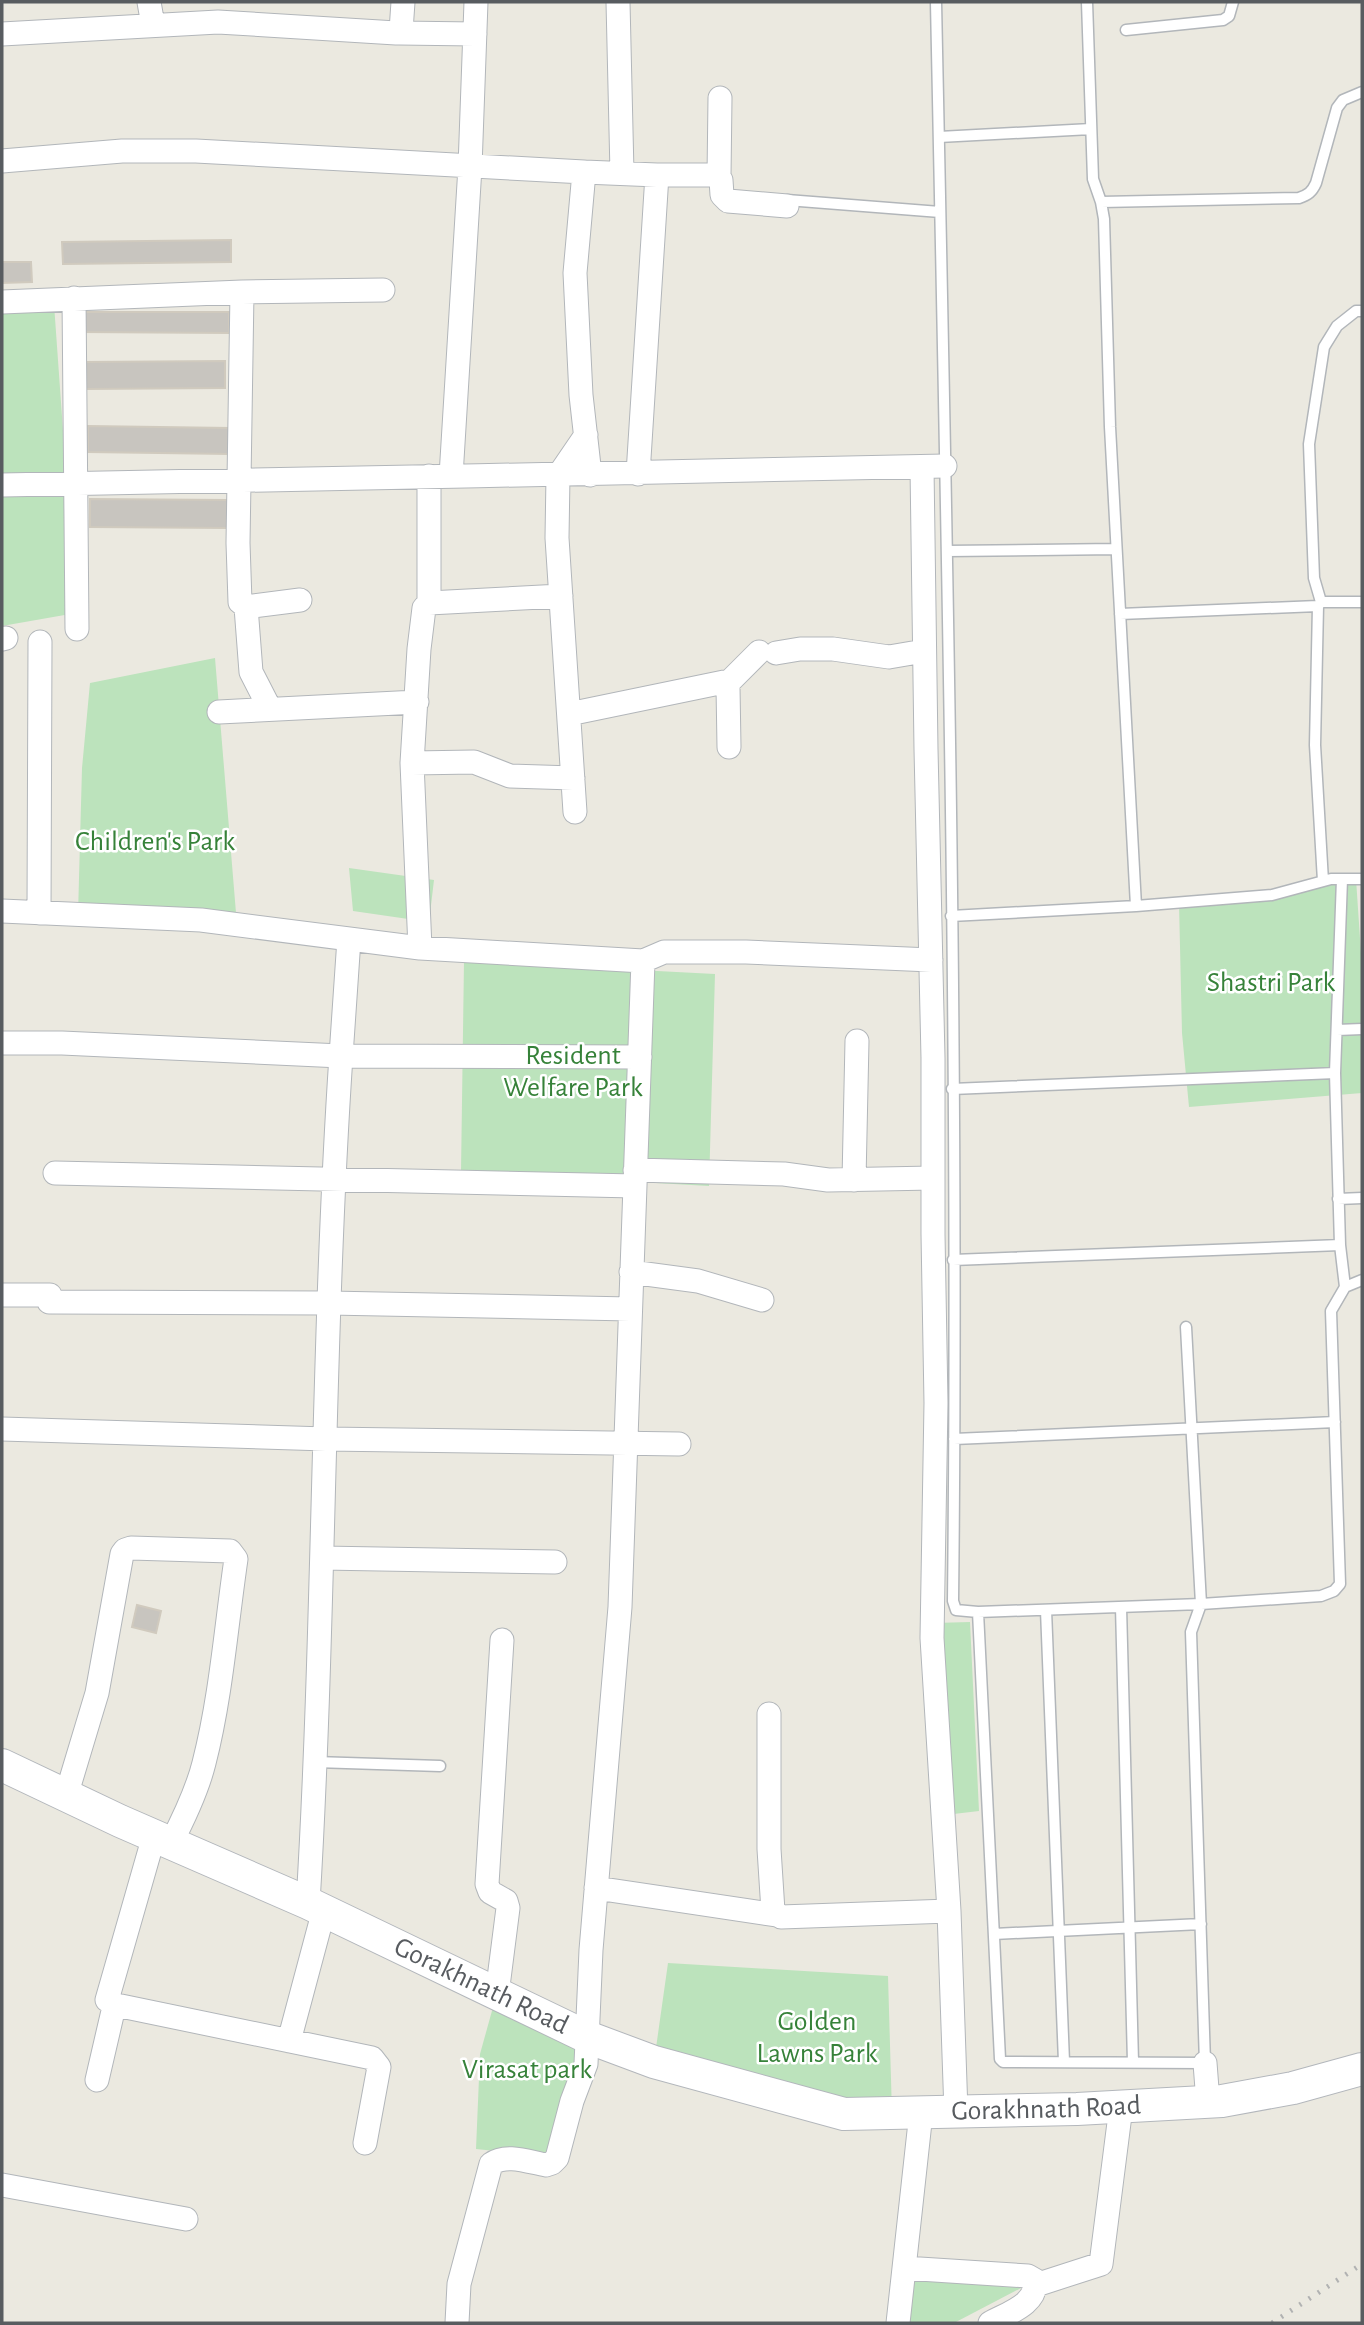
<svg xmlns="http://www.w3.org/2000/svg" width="1364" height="2325" font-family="'Alegreya Sans',sans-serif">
  <rect width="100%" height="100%" fill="#ebe9e0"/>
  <!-- green -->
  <path fill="#bce3bc" d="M53,290L76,613L2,626V292Z
    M215,658L237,925L78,915L82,768L90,683Z
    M349,868L434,880L429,922L353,911Z
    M1356,879L1362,968V1093L1189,1107L1182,1033L1179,903Z
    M464,961L715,974L709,1186L461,1172Z
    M970,1622L979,1811L945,1815L934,1623Z
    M668,1963L888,1976L892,2113L654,2062Z
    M495,2000L580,2040L579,2064L546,2156L476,2149L480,2054Z
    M907,2257L1020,2266L1023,2287L954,2323H899Z"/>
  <!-- building -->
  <path fill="#c8c5bf" stroke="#d0cabe" stroke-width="2" d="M231,240V262L63,264L62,242Z
    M2,262H31L32,282L2,283Z
    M80,312H229V333L80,332Z
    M225,361V388L85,389V362Z
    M88,426L230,428L229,454L88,452Z
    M90,499L227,500V528L90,527Z
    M137,1605L161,1611L156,1633L132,1627Z"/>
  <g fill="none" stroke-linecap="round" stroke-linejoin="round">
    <defs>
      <path id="service" d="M936,2C947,535 959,1068 953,1601L956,1610L978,1612
        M1087,2L1093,179L1101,202L1104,219L1110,427L1136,906L1272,895L1331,879H1362
        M1126,30L1223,20L1229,16L1233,2
        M939,137L1091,129
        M787,200L940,212
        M1101,202L1299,198C1308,195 1312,192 1316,183L1337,108L1343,100L1362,92
        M947,551L1116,549
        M1321,602L1314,578L1309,444L1324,347L1337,326L1356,311H1362
        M1120,614L1318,606
        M1342,879L1335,1073L1340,1245L1345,1287
        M1323,881L1315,745L1318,606L1321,602H1362
        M951,916L1136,906
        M1337,1030L1362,1029
        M952,1089L1335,1073
        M1338,1199L1362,1198
        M953,1260L1340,1245
        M1186,1327L1201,1604L1191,1632L1205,2063L1003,2062L1000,2059L978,1612L1201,1604L1321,1596L1334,1591L1340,1584L1331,1311L1345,1287L1362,1280
        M954,1439L1335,1422
        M1121,1607L1133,2062
        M1046,1610L1064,2062
        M315,1762L440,1766
        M994,1934L1201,1924"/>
      <path id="minor" d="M149,2L153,25
        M618,2L622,173
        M399,33L475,34
        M2,34L218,22L396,33L401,31L403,2
        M2,161L122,151H196L584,172L575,273L581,395L590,475
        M584,172L657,175L638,474
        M657,175H715L721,180L722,195L728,201L787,206
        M719,176L720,98
        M242,292L238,543L240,602L246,607L300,600
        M74,298L77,629
        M2,302L242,292L383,290
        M922,467L926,749L933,1058V1234L936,1403L932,1638L949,1911L956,2112
        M429,476V603
        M451,476L470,167L476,2
        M2,485C316,478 631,474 945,466
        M561,596L429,603L424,608L419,649L412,763L474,762L510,776L573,778
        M246,607L251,672L270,709
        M2,639L6,638
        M776,653L800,649H833L889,657L924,651
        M727,684L759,652
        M219,712L417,702
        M569,714L724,682L728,687L729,747
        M412,763L420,948
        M575,812L557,538L558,476L586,435
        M2,911L201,920L420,948L643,961L664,952H746L931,960
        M39,913L40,642
        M349,939L341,1056L640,1057
        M2,1043H62L341,1056C322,1338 325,1621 308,1903
        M635,1170L784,1174L828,1180L933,1178
        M55,1173L635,1186
        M854,1180L857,1041
        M631,1272L698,1281L762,1300
        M2,1295H50
        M49,1302L329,1303L630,1309
        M2,1429L326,1439L679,1444
        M322,1558L555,1562
        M769,1714V1849L773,1911L781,1917L949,1911
        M66,1796L97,1693L122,1554L125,1550L131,1548L230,1551L236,1559C226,1627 221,1697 204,1763C197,1791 184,1818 171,1843
        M596,1888L776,1915
        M497,1994L508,1908L506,1901L490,1892L487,1884L502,1640
        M107,2000L154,1836
        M289,2041L324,1910
        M1205,2063L1208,2102
        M97,2080L113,2011L121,2006L372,2058L379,2067L365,2143
        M2,2185L186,2219
        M904,2268L1028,2276L1035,2280C1038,2304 1008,2313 990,2323
        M1036,2285L1101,2264L1121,2107
        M457,2323L459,2284L491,2164C506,2153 529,2162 546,2165L552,2163L557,2158L572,2101L586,2064L591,1950L620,1607L643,961
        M898,2323L921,2113"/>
      <g id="secondary">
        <path id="s1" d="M2,1765L120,1821L308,1903L587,2037L654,2062L844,2114L1077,2109L1222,2101L1293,2088L1362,2069"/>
      </g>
    </defs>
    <!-- service casing -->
    <use href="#service" stroke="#b2b6ba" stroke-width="13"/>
    <!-- minor casing -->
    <use href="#minor" stroke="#b2b6ba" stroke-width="25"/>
    <!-- secondary casing -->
    <use href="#secondary" stroke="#b3b7bc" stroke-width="34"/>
    <!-- service -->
    <use href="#service" stroke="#fff" stroke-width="10"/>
    <!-- minor -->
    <use href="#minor" stroke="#fff" stroke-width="23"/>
    <!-- secondary -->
    <use href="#secondary" stroke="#fff" stroke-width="32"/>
    <!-- rail -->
    <path stroke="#b1b2b2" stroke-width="5" stroke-dasharray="2 9" stroke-linecap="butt" d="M1272,2323L1362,2264"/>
  </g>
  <g text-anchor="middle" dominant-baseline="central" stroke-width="5" stroke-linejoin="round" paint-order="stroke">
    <!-- park labels -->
    <g font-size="28" fill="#368239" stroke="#fff">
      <text x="155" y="842">Children's Park</text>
      <text x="1271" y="983">Shastri Park</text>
      <text x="573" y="1056">Resident<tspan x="573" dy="32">Welfare Park</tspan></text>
      <text x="817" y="2022">Golden<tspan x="817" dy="32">Lawns Park</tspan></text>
      <text x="527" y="2070">Virasat park</text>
    </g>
    <!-- street labels -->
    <g font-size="28" fill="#585c60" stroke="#fff">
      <text stroke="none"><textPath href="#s1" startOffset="528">Gorakhnath Road</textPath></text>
      <text stroke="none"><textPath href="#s1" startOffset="1116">Gorakhnath Road</textPath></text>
    </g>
  </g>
  <!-- border -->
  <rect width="1364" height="2325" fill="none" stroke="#585c60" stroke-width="7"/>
</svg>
